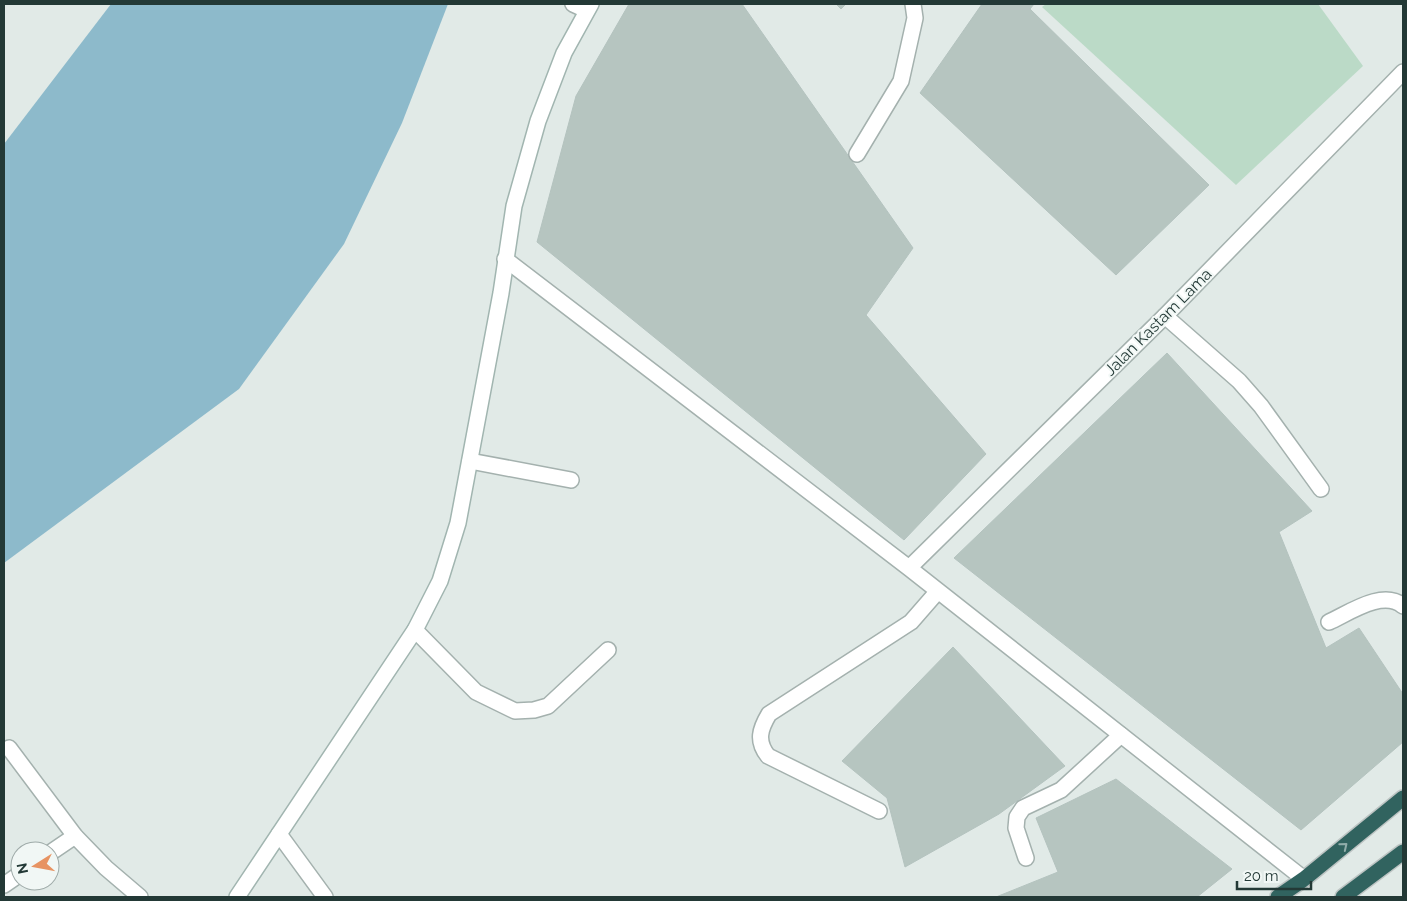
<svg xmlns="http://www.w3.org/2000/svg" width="1407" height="901" font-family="Raleway,sans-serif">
  <rect width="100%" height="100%" fill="#e1eae7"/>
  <!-- green -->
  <path fill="#bbdac7" d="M1046,4H1318L1363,66L1236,185L1042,7Z"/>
  <!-- water -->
  <path fill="#8dbacb" d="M111,4H448L402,123L344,244L239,389L4,563V144Z"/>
  <!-- building -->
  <path fill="#b6c5c0" stroke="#b4c3bf" d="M629,4H742L913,248L866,315L986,454L904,540L537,242L576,96Z
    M836,4H846L841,9Z
    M982,4H1034L1030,9L1209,185L1116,275L920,93Z
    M1167,353L1312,511L1279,532L1326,648L1359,628L1403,694V742L1301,830L954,558Z
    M953,647L1065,766L999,814L905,867L887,798L842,761Z
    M1116,779L1232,869L1197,897H996L1058,872L1036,818Z"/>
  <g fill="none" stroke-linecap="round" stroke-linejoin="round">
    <defs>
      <path id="lane" d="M1165,316L1239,381L1261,406L1321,489
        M470,461L571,480
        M415,630L476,692L515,711L534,710L548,706L608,650
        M50,853L75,836
        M1026,858L1016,828L1017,817L1023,808L1061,790L1121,735
        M4,885L20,874"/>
      <path id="street" d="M573,4L586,10
        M857,154L901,81L915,18L913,4
        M505,259L909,568L1304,879
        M909,568L1165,316L1403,72
        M1329,622C1349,613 1383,589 1403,606
        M9,748L75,836L106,868L140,897
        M879,811L768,756C756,741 760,729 769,714L911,622L938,591
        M279,834L325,897"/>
      <path id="secondary" d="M237,897L415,630L440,581L458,523L501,293L514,206L538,121L564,53L591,4"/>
      <path id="highway" d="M1278,897L1304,879L1403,798
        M1343,897L1403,852"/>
    </defs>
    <!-- lane casing -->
    <use href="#lane" stroke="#a4b1ae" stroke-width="18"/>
    <!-- street casing -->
    <use href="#street" stroke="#a4b1ae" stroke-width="18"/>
    <!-- secondary casing -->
    <use href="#secondary" stroke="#a1b5b0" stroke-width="18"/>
    <!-- highway casing -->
    <use href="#highway" stroke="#bdc4c3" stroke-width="18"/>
    <!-- lane -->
    <use href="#lane" stroke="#fff" stroke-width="15"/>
    <!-- street -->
    <use href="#street" stroke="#fff" stroke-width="15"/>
    <!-- secondary -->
    <use href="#secondary" stroke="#fff" stroke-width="15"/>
    <!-- highway -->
    <use href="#highway" stroke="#31635f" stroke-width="15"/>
  </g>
  <!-- one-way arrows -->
  <defs><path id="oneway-chevron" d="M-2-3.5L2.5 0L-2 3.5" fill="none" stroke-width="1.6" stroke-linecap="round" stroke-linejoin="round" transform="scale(1.25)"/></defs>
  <use stroke="#91adaa" href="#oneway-chevron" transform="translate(1344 846) rotate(-39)"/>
  <g text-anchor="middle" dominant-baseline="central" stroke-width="4" stroke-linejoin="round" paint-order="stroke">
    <!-- street labels -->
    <g font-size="16" fill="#233936" stroke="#f1f7f5">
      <text transform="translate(1158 322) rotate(-45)">Jalan Kastam Lama</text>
    </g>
  </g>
  <!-- border -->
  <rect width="1407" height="901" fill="none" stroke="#233936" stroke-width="10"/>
  <!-- north arrow -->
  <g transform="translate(35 866) rotate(259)"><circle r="24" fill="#f1f7f5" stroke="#9faba9"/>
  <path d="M0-4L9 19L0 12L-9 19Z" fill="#e79362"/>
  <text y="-8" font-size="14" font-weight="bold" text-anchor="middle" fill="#233936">N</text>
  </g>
  <!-- scale -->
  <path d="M1237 881v8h74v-8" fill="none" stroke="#233936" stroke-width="2.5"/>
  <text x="1244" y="881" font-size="15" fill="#233936" stroke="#f1f7f5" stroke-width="4" paint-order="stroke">20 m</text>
</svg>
